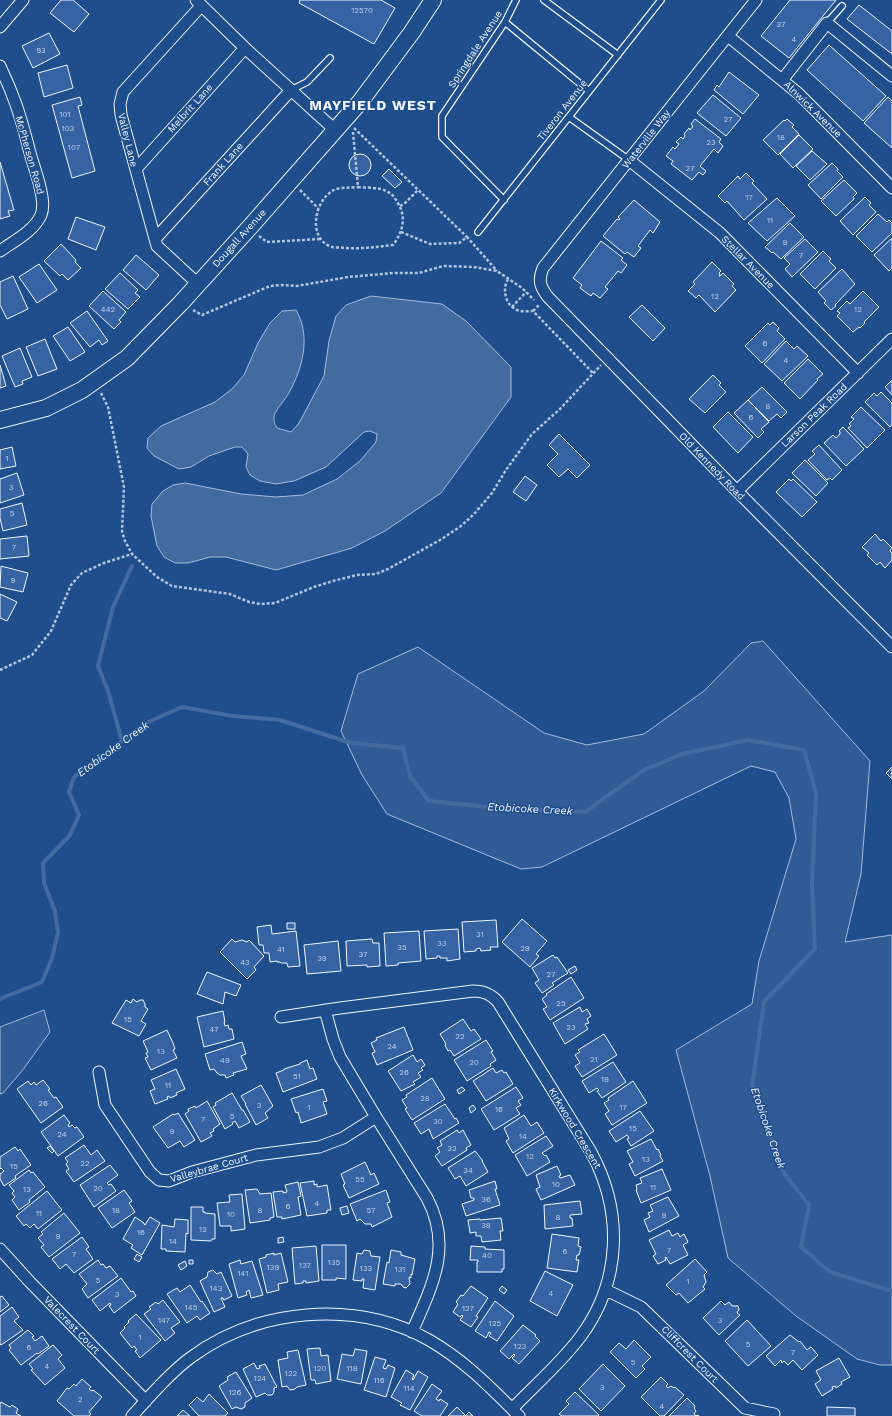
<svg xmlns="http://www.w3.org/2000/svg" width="892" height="1416" font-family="'Work Sans',sans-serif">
  <rect width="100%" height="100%" fill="#1f4e8c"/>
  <!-- built -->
  <path fill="#305b95" stroke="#a8bbd7" d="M763,641L870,761L861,874L845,942L892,935V1365H880L857,1359L796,1316L728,1258L710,1176L676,1050L752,1004L759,961L796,839L789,798L775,772L751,766L542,867L521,869L387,814L362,775L341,731L358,674L418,647L544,733L587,745L644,734L704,691L751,643Z
    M44,1010L50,1032L22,1071L3,1093L0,1094V1027Z"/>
  <!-- water -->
  <path fill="#446ba0" stroke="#a8bbd7" d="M371,296L442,304L466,321L511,367V397L441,493L385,531L352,548L276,570L226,557H210L188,563H175L164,557L157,546L151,516L152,504L163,491L173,485L185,483L241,494L276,497L303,495L337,479L360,461L376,442L377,434L370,431L364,432L326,467L294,481L276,484L260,481L250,475L246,467L248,454L242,447H235L209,456L191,467L179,469L154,456L147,448L148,438L161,426L215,402L232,389L244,375L258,343L270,323L282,311L296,310C310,334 304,363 292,387C288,397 280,404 275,413C273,419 274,423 277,428L291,432L299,423L324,376L329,341L336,316L346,305Z"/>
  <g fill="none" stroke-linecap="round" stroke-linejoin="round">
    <!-- stream -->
    <path stroke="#446ba0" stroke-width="4" d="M122,741L108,691L98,666L113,607L132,566
      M0,999L42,982L52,958L58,933L55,911L44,883L43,863L70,835L79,815L69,792L74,777L146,723L182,707L233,716L280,720L351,743L403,748L410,776L429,801L488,807L585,812L644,770L682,754L748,740L804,750L816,793L812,884L815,949L764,1002L752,1086L784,1173L809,1205L801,1247L830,1272L892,1291"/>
  </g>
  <!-- building -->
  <path fill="#3563a3" stroke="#f2f6ff" d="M61,0H73L89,14L74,32L50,13Z
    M300,0H381L395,8L374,44L299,3Z
    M790,0H836L789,58L761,36Z
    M859,5L892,31V54L847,19Z
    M49,33L60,54L33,68L22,46Z
    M829,45L886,96L863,121L807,70Z
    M67,65L73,88L44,97L38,73Z
    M729,72L759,95L743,114L714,90L717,85L719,87Z
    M713,95L741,118L726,136L697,113Z
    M80,97L82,105L78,106L95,171L72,178L52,105Z
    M888,97L892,101V148L864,123Z
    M695,119L721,139L719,142L723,146L718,153L714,149L700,166L706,171L703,175L699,172L692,180L671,164L673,161L666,156L673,147L675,149L679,144L676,142L681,137L683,139L685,136L684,134L689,128L690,130L693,126L691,124Z
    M787,119L794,125L792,127L799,134L778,155L763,140L784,120L785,121Z
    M799,135L813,149L793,168L780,154Z
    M812,151L827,164L810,180L796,166Z
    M349 165a11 11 0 1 1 22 0a11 11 0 1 1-22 0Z
    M0,162L14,210L8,211L10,216L0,219Z
    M832,163L838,169L837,171L843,177L821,199L808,185Z
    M389,169L402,182L395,188L382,176Z
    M746,173L754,181L752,183L767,199L744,220L727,201L725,203L718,196L738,176L740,179Z
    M844,180L857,193L853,197L854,199L836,216L821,201Z
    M865,197L871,203L869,205L876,212L853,235L840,221Z
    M777,198L795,216L767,241L748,223Z
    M634,200L660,222L653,233L650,230L638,246L641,248L634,257L627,252L625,254L603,236L617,219L619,220L620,219L618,217Z
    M878,214L887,222L889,220L892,223V233L872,252L856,236Z
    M76,217L105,227L96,250L68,239Z
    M790,223L804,237L781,259L773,252L772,253L765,247Z
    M892,238V268L889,271L874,255Z
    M805,239L818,252L792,277L785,269L790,264L784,258Z
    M601,241L623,258L621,260L627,265L621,273L618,271L605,287L608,289L600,298L593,293L591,296L580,288L582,285L573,278Z
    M61,244L76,260L75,262L81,268L68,280L62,274L60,276L44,261Z
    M823,251L831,259L829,261L836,268L815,289L800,274Z
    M136,255L159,275L146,290L123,270Z
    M712,262L721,271L719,273L720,275L719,276H720L723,273L734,284L732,286L736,290L715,312L699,295L696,298L688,291L695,284L693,282Z
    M39,264L57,290L37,303L19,277Z
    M842,269L855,284L835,305L836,306L831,310L824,303L826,301L818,292Z
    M120,273L138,290L135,293L140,297L128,309L105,289Z
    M13,276L28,309L7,319L0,305V282Z
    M103,291L126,312L119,320L121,322L114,329L89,306Z
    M863,291L879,307L864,322L865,323L860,328L859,327L853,332L837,316L840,313L837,311L847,301L850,304Z
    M642,305L665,328L653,341L629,317Z
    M87,311L108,341L102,345L99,340L90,347L70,323Z
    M773,322L779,328L777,331L785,339L762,363L745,346L768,323L770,325Z
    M68,327L85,352L70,361L53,336Z
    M45,339L57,369L38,376L26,347Z
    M786,341L794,349L797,346L808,356L782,381L764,364Z
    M20,348L32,377L22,381L23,384L15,387L2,356Z
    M808,359L823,374L817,379L818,380L800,399L784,383Z
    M0,365L6,386L0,388Z
    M713,375L721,383L719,385L726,392L705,413L689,399Z
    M892,380V395L885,387Z
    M762,387L787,412L781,418L777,414L769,421L748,400Z
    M881,392L892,403V424L890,427L865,402L874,393L877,396Z
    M748,400L769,422L761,429L764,432L758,438L734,413Z
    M861,407L885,430L867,448L848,428L851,426L849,424L854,419L851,417Z
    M728,412L753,437L738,453L713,427Z
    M843,427L864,449L846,466L824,443L833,435L836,438L840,434V432L839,431Z
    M559,434L590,465L577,478L568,469L559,477L547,465L558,454L549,445Z
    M819,445L842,470L832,480L830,478L827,480L808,460L815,454L812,451Z
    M12,447L16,466L0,469V450Z
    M805,460L828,483L816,496L792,473Z
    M17,473L24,495L0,503V479Z
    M525,476L537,485L526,501L513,492Z
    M789,479L791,481L793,479L817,502L802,517L776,492Z
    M22,503L27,525L3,531L0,518V509Z
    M875,534L881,541L883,539L892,548L890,551L892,553V560L885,568L880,562L877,565L867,555L869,553L862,547Z
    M27,536L29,556L0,559V539Z
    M1,566L28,573L23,592L0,587Z
    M0,594L17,602L7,621L0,618Z
    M892,767V779L886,773Z
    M522,919L547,941L536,954L539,956L530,967L502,942Z
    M496,920L498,947H490L491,950L481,951L480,948L476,949V951L464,952L462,922Z
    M287,923H295V929H287Z
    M271,925L272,934L296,931L300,966L288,967L287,963H281L280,962H277V961L270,962L269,953H264L263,945H259L257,927Z
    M458,929L460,959L447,961V958H440V956H437V958L426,959L424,931Z
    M419,931L421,961L398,963V965L386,966L384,933Z
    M232,939L235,942L242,940L247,942L249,940L264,956L254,967L256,970L247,979L220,952Z
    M372,939L373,943H379L380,966L367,967V965L347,966L346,941Z
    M338,941L341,971L307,974L304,945Z
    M553,955L555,958L557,957L568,973L552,983L554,985L542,993L535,983L539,980L532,968Z
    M575,966L577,970L571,974L568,970Z
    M207,972L241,985L236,996L225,992L223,1004L197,994Z
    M571,977L584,998L550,1020L543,1009L547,1007L542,999L547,995L546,994Z
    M133,999L137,1002L140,1000H143L145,1004V1007L148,1009L141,1021L146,1024L139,1036L112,1023L126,1000L131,1003Z
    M580,1007L582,1012L587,1009L591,1016L587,1019L589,1023L585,1024L588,1029L565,1044L553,1023Z
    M223,1011L225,1022H224L225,1026L228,1025L229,1029H232L234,1039L204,1047L197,1017Z
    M463,1019L471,1031L474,1029L481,1039L454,1056L450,1050L448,1051L445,1045L446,1044L440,1034Z
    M404,1027L413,1050L377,1065L372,1053L375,1052L371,1043L377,1040L376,1038Z
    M167,1030L173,1043L175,1049L173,1050L177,1058L151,1070L145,1058L148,1057L146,1053L148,1052L143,1041Z
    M604,1034L617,1055L582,1077L575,1066L580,1063L575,1055L580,1052L578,1050Z
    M486,1040L493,1051L491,1052L496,1060L490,1064L491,1066L467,1081L454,1060Z
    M242,1042L246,1054L241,1056L247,1069L233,1073L234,1075L226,1078L225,1075H220L217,1073L214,1069L210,1070L205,1054Z
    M413,1055L417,1062L421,1059L425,1065L421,1068L423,1070L418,1073L421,1077L413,1082L415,1084L401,1091L388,1071Z
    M307,1060L310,1069L313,1068L317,1079L283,1092L276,1073L284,1070V1069L300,1064V1063Z
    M613,1062L626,1082L602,1098L597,1091L599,1090L597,1088L589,1093L582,1081Z
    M493,1068L496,1073L502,1070L504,1073L506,1072L513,1084L486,1101L473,1081Z
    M176,1069L185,1089L176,1093L177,1095L170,1098L169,1096L167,1097L168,1099L155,1104L150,1091L155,1089L151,1080Z
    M432,1078L445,1099L412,1120L405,1109L407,1108L402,1100L407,1097L406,1095Z
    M43,1080L50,1089L48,1090L54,1098L56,1097L63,1107L41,1123L17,1089L28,1081L31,1085L34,1082L36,1085Z
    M633,1081L647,1103L612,1125L605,1114L609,1111L604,1103L609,1100L608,1098Z
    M261,1085L273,1106L265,1113L268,1118L256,1125L245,1104H246L241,1096Z
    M462,1087L465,1090L459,1094L457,1090Z
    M516,1087L523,1098L518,1101L521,1105L516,1108L520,1114L494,1130L481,1109Z
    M323,1089L327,1101L323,1102L327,1114L301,1123L298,1112L296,1113L291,1099Z
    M232,1093L242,1110H243L250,1122L239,1128L235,1121L232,1123L233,1124L225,1129L213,1107L216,1105L215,1103Z
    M207,1101L220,1124L213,1129L214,1131L210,1133L212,1136L201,1142L185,1114L189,1111L188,1109L195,1106L196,1108Z
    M445,1104L455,1119L456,1118L459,1123L433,1139L429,1129L421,1134L414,1123Z
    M473,1105L476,1109L471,1113L469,1108Z
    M640,1111L654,1131L631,1146L627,1139L629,1138L627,1135L616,1142L609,1131Z
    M178,1113L195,1140L184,1147L180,1141L168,1148L153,1127L173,1114L174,1115Z
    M64,1115L70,1123L68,1125L69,1127L72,1125L75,1128L77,1127L84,1137L58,1156L41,1132Z
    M524,1115L531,1126L537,1122L544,1133L513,1153L506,1141L509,1139L504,1128Z
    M457,1130L459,1133L463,1130L471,1145L466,1148L467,1150L442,1166L435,1156L440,1152L437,1148L442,1145L440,1141Z
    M546,1136L553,1146L542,1153L545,1156L546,1155L550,1162L527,1176L515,1155Z
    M651,1139L657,1150L658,1149L661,1155L660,1156L663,1161L635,1176L629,1164L633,1162L627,1151Z
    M84,1145L91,1155L97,1150L105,1161L74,1182L66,1171L69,1169L66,1164L68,1162L65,1158Z
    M50,1146L54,1151L52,1153L47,1148Z
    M15,1147L18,1151L20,1149L31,1165L15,1176L16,1178L4,1186L0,1179V1174L4,1171L1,1168L0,1169V1157Z
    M475,1151L483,1161H482L488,1172L466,1186L460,1176L455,1179L448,1168Z
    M365,1162L371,1175L374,1173L379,1184L349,1198L343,1185L345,1184L341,1174Z
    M110,1165L118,1175L107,1183L109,1185L111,1184L116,1191L94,1207L80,1185Z
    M557,1166L561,1175L559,1176L560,1178L570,1175L575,1185L541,1200L536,1189L540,1187L536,1175Z
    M662,1169L671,1190L641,1203L636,1190L637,1189L636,1185L642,1183L640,1178Z
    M29,1170L31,1173L33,1172L45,1187L29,1200L30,1202L19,1210L12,1200L15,1197L12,1193L14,1191L9,1185Z
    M314,1181V1185L317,1184V1187L327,1185L331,1210H327V1213L307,1216L300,1183Z
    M495,1181L497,1189H495L500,1205L466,1216L462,1204L474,1200V1198H471L469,1190Z
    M298,1182L301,1196L298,1197L301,1215L282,1219V1217H277L273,1192L283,1191V1193L287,1192L285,1185Z
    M257,1189L260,1194L271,1193L274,1217L270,1218V1220L250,1223L245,1190Z
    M124,1190L132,1201L129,1203L135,1212L112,1228L98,1208Z
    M386,1190L390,1202L387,1203L392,1217L372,1227L371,1224H365L360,1219L357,1221L350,1204Z
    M47,1191L62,1210L38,1229L34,1224L30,1228L26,1224L24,1226L16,1216Z
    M242,1194L245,1229L231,1231V1226H220L217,1203L230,1202L229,1195Z
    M668,1197L679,1216L649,1232L644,1220L650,1217L648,1213L653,1211L650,1205Z
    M580,1201L582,1214L570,1215V1218H572L573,1226L545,1229L544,1205Z
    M347,1206L349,1213L342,1215L340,1208Z
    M191,1207H203V1212H205V1213L215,1214V1239H212L211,1241L191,1240Z
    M64,1213L80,1233L49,1257L41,1247L44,1245L38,1238L43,1234L41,1232Z
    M135,1217L144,1223V1224L145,1225L150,1217L160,1223L142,1255L131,1248L133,1245L123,1239Z
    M501,1218L503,1231H500L501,1240L482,1242L481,1236H476V1232L470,1233L468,1220L480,1219V1220Z
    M175,1219L188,1220V1234L186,1233L185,1252L166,1251V1249H161L162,1225L174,1227Z
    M669,1230L672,1236L678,1233L680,1237L684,1234L688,1242L683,1245L688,1255L670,1264L666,1257L665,1258L666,1260L658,1264L653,1256L656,1254L649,1240Z
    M552,1234L579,1238L578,1246L581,1247L579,1255H577L576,1260H579L577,1272L547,1268Z
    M82,1237L89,1247L86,1249L93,1259L74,1273L66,1264L60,1269L52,1259Z
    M283,1237L284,1242L278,1243V1238Z
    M322,1245H346V1279L336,1278V1280H322Z
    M316,1246L319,1281L306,1283V1281H303V1283L295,1284L292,1248Z
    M471,1246L485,1247V1249L504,1250V1269H502V1272H477V1262H478V1260H470Z
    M364,1250L370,1251L371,1256L380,1257L375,1290L363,1288L364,1279H362V1281L353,1280L357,1253L362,1254Z
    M391,1250L401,1252V1255L415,1259L412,1275L411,1274V1278L409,1277L410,1284L406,1288L403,1287L401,1284H395V1286L383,1284L387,1262L389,1263Z
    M274,1253V1255L281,1253L288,1282L278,1284L279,1290L267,1293L259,1259L266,1257V1255Z
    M137,1254L142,1257L139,1262L134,1259Z
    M695,1259L707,1272L704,1275L706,1282L703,1287L705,1289L688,1303L679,1293L676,1295L666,1285Z
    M98,1260L101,1265L103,1264L106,1268L110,1266L118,1276L88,1298L82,1289L87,1284L79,1274Z
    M189,1260H193V1264H189Z
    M240,1260L241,1264L252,1261L263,1295L251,1298L249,1290L246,1292L247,1295L238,1298L229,1264Z
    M185,1261L187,1266L181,1270L178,1265Z
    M213,1270L217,1274L221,1272L232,1296L224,1300L223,1298H221L225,1307L214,1312L200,1281L207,1277L208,1272Z
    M545,1271L573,1285L557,1316L530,1301Z
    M121,1278L131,1292L133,1291L136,1296L114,1313L109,1306L111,1305L110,1303L100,1311L92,1300Z
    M190,1285L201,1302L202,1301L210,1313L200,1320L197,1316L187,1323L167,1294L177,1288L180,1292Z
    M471,1286L488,1298L476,1316L478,1317L471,1327L460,1320L463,1316L462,1315L460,1317L453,1312L458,1304L456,1302L461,1295L463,1296Z
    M502,1286L507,1290L504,1294L499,1290Z
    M2,1296L9,1305L0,1312V1297Z
    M163,1300L180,1322L171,1328L175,1333L165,1341L144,1314L151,1309L149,1307L156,1302L158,1304Z
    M495,1301L514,1316L497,1341L489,1336L491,1333L489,1332L486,1338L475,1331Z
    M721,1301L725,1305L729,1302L732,1306H738L739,1309L737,1313L740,1315L719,1335L703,1318Z
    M12,1307L19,1317L14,1321L23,1330L1,1345L0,1344V1316Z
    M136,1314L161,1340L140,1358L135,1351L137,1350L134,1346L132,1348L120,1333L125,1328L124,1327L129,1322L128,1321Z
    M747,1320L771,1346L748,1366L725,1341Z
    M523,1325L536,1335L535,1336L540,1341L519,1364L512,1358L515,1355L514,1354L509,1359L500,1351Z
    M28,1330L34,1336L32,1337L35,1341L42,1336L49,1346L38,1354L37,1353L21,1365L9,1350L11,1348L9,1345Z
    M790,1335L799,1342L800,1341L807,1350L811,1347L818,1355L802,1370L793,1360L788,1365L784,1361L782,1363L781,1360L775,1366L766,1356Z
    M634,1340L651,1357L642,1366L645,1369L636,1378L610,1352L619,1343L626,1349Z
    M53,1345L62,1355L58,1359L65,1368L45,1385L31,1370L33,1369L29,1364Z
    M320,1348L321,1356L328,1355L331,1381L316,1384L315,1380H311L307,1349Z
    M355,1349L367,1351L361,1384L337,1379L342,1354L353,1356Z
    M298,1350L306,1385L297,1387L295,1389L290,1390L287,1386L282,1387L278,1360L288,1358L287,1352Z
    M375,1357L386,1360L383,1368L386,1369L388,1365L395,1368L386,1397L364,1390Z
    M839,1358L850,1377L841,1382L842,1384L836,1388L835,1386L832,1387L833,1389L822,1396L815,1384L821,1380L816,1371Z
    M254,1363L257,1369L260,1368L259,1366L265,1364L277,1387L274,1388V1392L272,1395H267L265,1393L256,1397L243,1369Z
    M603,1364L625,1386L601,1411L579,1389Z
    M406,1370L414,1375L412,1379L413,1380L418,1371L428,1377L410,1410L400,1405L402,1403L391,1397Z
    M236,1372L252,1398L245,1403V1407L241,1409L236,1407L232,1409L219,1386L228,1380L227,1377Z
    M661,1377L668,1384L666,1386L668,1388L671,1386L674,1388L675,1387L684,1395L664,1416H660L641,1397Z
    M82,1379L91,1387L89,1389L92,1391L93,1390L102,1397L89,1412L91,1414L89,1416H74L57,1401L67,1388L69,1389L74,1384L76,1386Z
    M432,1384L442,1391L436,1399L439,1401L440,1399L448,1404L440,1416H422L414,1411Z
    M575,1392L599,1415L598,1416H562L559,1414L569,1404L566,1401Z
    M209,1394L228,1413L225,1416H199L189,1405L197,1397L203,1402Z
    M687,1398L695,1406L694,1408L696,1411L694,1414L696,1416L698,1415L699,1416H669Z
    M1,1402L10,1407L12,1405L18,1409L16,1413L21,1416H0V1404Z
    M457,1407L465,1415L463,1416H448Z
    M827,1407L855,1408V1416H827Z
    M183,1410L190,1416H177Z
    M469,1412L473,1416H465Z"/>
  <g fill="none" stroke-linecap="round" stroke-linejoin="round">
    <defs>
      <path id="lane" d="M544,0L618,55
        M505,22L589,91
        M827,23L842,6
        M291,90L307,82L330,58
        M569,117L629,160
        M504,200L442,137V116L505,22L516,0
        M478,232L661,0"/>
      <path id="street" d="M196,0L245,48L335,130
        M756,0L543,268C538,280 540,287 548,297L737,491L892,647
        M0,27L23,0
        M728,36L799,94L892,188
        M0,66C4,76 9,85 12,94C20,113 25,133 30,153C34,167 40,182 42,197C43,203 43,210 41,215C34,231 14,241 0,251
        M783,79L827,23L892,76
        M629,160L720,233L858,373
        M136,169L245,48
        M155,239L291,90
        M198,284L157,246L121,115L120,104L123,92L201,6
        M737,491L892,339
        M325,1010L333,1039L340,1057L376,1117L427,1198C453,1247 432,1286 412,1332
        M281,1017L340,1008L473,991C484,991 491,994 498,1002L591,1152C623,1211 622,1280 581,1336C561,1363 535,1385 512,1409
        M99,1072L105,1105L150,1172L159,1180L169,1181L192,1172L256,1155L319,1147L343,1138L376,1117
        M0,1249L29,1281L146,1401
        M606,1290L641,1307L745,1408L774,1414
        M132,1416C150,1396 169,1374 190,1358C257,1308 355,1299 429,1340C464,1360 491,1388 519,1416"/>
      <path id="secondary" d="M0,420L46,408L82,390L127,358L180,304L250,227L360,102L412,32L433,0"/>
    </defs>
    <!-- lane casing -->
    <use href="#lane" stroke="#f2f6ff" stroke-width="8"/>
    <!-- street casing -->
    <use href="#street" stroke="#f2f6ff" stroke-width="13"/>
    <!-- secondary casing -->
    <use href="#secondary" stroke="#f2f6ff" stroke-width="18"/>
    <!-- path -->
    <path stroke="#b3c4dc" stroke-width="2.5" stroke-dasharray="3 2" stroke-linecap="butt" d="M354,128L467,237
      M353,132L358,187
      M358,187C366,188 379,187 386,191C391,193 395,197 397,202C407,216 403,232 393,245C376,247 361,249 344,248C340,247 335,248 332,247C307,239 314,200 334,190C340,187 351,188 358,187Z
      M300,190L318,208
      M400,206L405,203L418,190
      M401,232L430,244L459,243L467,237L497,271
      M259,236L267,242L321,239
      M508,279C502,289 505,305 517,310C522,312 528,311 533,311L593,373
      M512,307L526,292
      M193,310L202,315L270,286L281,285L297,286L348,277L394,273H419L443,266L474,267L497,271L522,288L534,300
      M533,311L540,304
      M101,393L108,407L124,487L122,531L125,541L132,554L157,577L172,586L230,594L249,602L260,604L275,603L314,587L333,581L357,575L376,574L388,569L440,540L461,526L474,514L492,493L506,470L532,434L560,409L601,365
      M0,670L32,655L51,631L71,585L82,573L104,563L132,554"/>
    <!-- lane -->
    <use href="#lane" stroke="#1f4e8c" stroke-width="5.5"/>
    <!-- street -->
    <use href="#street" stroke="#1f4e8c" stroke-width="11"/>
    <!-- secondary -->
    <use href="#secondary" stroke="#1f4e8c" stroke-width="16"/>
  </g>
  <g text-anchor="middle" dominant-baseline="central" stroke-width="3" stroke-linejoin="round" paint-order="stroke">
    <!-- number labels -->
    <g font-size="8" fill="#c3d1e8">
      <text x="362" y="10">12570</text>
      <text x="781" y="24">37</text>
      <text x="794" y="39">4</text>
      <text x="41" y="50">93</text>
      <text x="65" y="114">101</text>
      <text x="728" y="119">27</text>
      <text x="68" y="128">103</text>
      <text x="781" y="137">18</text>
      <text x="711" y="142">23</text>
      <text x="74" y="147">107</text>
      <text x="690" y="168">27</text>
      <text x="749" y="197">17</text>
      <text x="770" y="220">11</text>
      <text x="785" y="242">9</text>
      <text x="801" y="255">7</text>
      <text x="715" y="296">12</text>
      <text x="108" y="309">442</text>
      <text x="858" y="309">12</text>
      <text x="765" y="343">6</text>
      <text x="786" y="360">4</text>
      <text x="768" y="406">8</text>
      <text x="751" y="417">6</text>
      <text x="7" y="458">1</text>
      <text x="11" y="487">3</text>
      <text x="12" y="513">5</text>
      <text x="14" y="547">7</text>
      <text x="13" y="580">9</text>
      <text x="480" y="934">31</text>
      <text x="442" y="943">33</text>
      <text x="402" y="947">35</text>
      <text x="525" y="948">29</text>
      <text x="281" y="949">41</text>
      <text x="363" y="954">37</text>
      <text x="322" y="958">39</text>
      <text x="245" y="962">43</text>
      <text x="551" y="974">27</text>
      <text x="561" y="1003">25</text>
      <text x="128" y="1019">15</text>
      <text x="571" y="1027">23</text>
      <text x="214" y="1029">47</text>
      <text x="460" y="1036">22</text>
      <text x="392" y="1046">24</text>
      <text x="161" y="1051">13</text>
      <text x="594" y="1059">21</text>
      <text x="225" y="1060">49</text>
      <text x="474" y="1062">20</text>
      <text x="404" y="1072">26</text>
      <text x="297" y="1076">51</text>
      <text x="605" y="1079">19</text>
      <text x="168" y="1085">11</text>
      <text x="425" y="1098">28</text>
      <text x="43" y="1103">26</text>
      <text x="259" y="1105">3</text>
      <text x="309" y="1107">1</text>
      <text x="623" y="1107">17</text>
      <text x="499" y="1109">16</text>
      <text x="232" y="1116">5</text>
      <text x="203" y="1119">7</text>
      <text x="438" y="1121">30</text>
      <text x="633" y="1128">15</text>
      <text x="172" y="1131">9</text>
      <text x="62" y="1134">24</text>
      <text x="523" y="1136">14</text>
      <text x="452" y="1148">32</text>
      <text x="530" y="1156">12</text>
      <text x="646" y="1159">13</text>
      <text x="85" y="1163">22</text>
      <text x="14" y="1166">15</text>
      <text x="468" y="1170">34</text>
      <text x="360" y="1179">55</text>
      <text x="556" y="1184">10</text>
      <text x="653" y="1187">11</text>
      <text x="98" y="1188">20</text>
      <text x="27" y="1189">13</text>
      <text x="486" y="1199">36</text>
      <text x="317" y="1203">4</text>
      <text x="288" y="1206">6</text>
      <text x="116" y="1210">18</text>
      <text x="260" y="1210">8</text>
      <text x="371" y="1210">57</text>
      <text x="39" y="1213">11</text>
      <text x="231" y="1214">10</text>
      <text x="664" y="1215">9</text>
      <text x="558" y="1217">8</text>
      <text x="486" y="1225">38</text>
      <text x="203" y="1229">12</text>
      <text x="141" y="1232">16</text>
      <text x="58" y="1236">9</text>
      <text x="173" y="1241">14</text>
      <text x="669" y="1250">7</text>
      <text x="565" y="1251">6</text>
      <text x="74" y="1254">7</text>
      <text x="487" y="1255">40</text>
      <text x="334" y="1262">135</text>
      <text x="305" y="1265">137</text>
      <text x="273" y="1267">139</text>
      <text x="366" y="1268">133</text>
      <text x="400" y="1269">131</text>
      <text x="243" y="1273">141</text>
      <text x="98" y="1280">5</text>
      <text x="688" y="1281">1</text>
      <text x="216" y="1288">143</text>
      <text x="551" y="1293">4</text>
      <text x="117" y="1294">3</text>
      <text x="191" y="1307">145</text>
      <text x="468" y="1308">127</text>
      <text x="164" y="1320">147</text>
      <text x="720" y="1320">3</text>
      <text x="495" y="1323">125</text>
      <text x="140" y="1337">1</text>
      <text x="748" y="1344">5</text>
      <text x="520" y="1346">123</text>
      <text x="29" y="1347">6</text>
      <text x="793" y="1352">7</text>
      <text x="633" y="1362">5</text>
      <text x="47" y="1366">4</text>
      <text x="320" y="1368">120</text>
      <text x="352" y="1368">118</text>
      <text x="291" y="1373">122</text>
      <text x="260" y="1378">124</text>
      <text x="379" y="1380">116</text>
      <text x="602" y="1387">3</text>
      <text x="409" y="1388">114</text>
      <text x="235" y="1392">126</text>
      <text x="80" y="1399">2</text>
      <text x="662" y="1406">4</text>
    </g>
    <!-- street labels -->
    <g font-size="10" fill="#f2f6ff" stroke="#1f4e8c">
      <text transform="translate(475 49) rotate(-57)">Springdale Avenue</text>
      <text transform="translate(190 108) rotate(-48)">Melbrit Lane</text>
      <text transform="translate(813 109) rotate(44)">Alnwick Avenue</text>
      <text transform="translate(562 110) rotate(-52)">Tiveron Avenue</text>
      <text transform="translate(646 139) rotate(-52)">Waterville Way</text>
      <text transform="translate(128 140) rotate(76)">Valley Lane</text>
      <text transform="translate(30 155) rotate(74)">McPherson Road</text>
      <text transform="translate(223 164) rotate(-48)">Frank Lane</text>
      <text transform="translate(239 238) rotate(-48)">Dougall Avenue</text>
      <text transform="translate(748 262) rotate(45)">Stellar Avenue</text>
      <text transform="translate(814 415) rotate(-44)">Larson Peak Road</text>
      <text transform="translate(712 466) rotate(46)">Old Kennedy Road</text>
      <text transform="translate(575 1128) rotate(59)">Kirkwood Crescent</text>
      <text transform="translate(209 1168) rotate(-16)">Valleybrae Court</text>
      <text transform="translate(72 1325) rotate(46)">Valecrest Court</text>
      <text transform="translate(690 1354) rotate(45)">Cliffcrest Court</text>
    </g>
    <!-- water labels -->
    <g font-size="11" font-style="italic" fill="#f2f6ff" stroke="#1f4e8c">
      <text transform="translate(113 749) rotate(-36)">Etobicoke Creek</text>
      <text transform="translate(530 809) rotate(3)">Etobicoke Creek</text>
      <text transform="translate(768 1128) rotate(71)">Etobicoke Creek</text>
    </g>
    <!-- district labels -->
    <g font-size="14" font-weight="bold" letter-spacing="1" fill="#f2f6ff" stroke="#1f4e8c">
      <text x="373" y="105">MAYFIELD WEST</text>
    </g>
  </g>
</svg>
